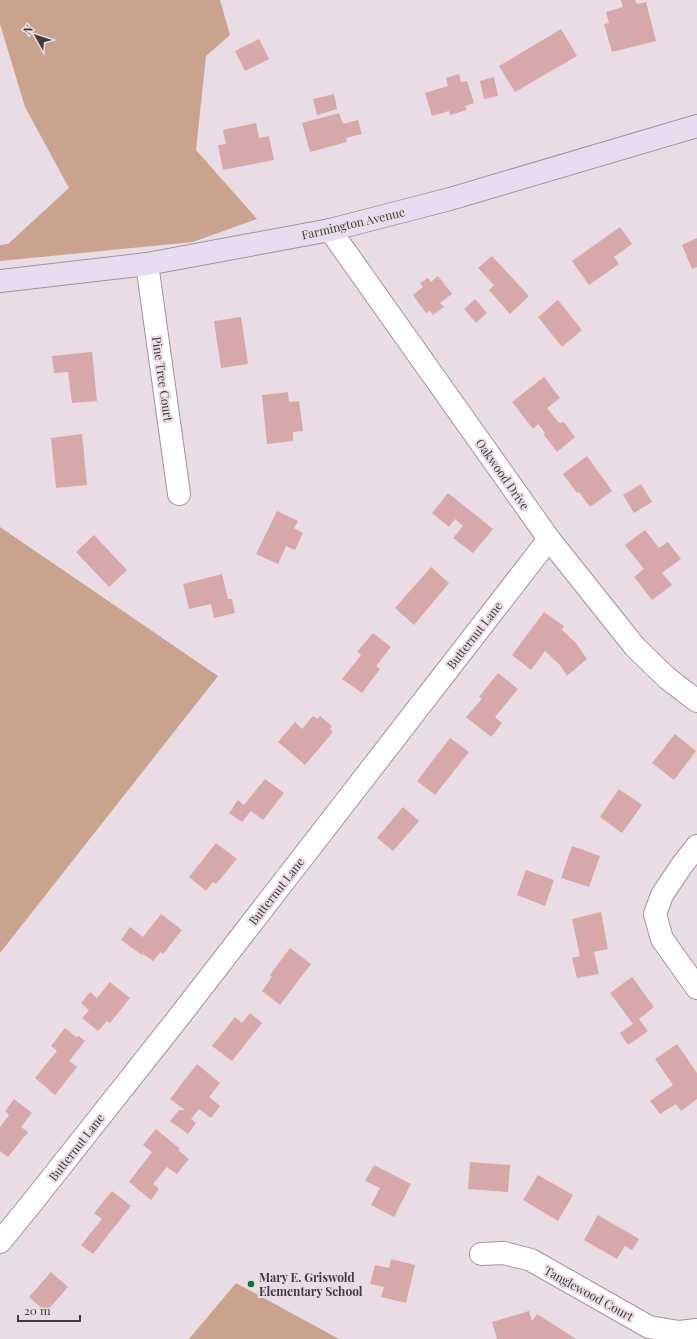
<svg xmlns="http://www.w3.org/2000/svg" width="697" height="1339" font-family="'Playfair Display',serif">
  <rect width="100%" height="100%" fill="#eadce4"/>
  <!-- forest -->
  <path fill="#caa38f" d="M0,0H220L230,35L206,56L196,150L257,219L193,242L0,261V245L8,244L69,188L25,107L0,24Z
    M0,527L218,676L0,953Z
    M236,1283L339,1339H189Z"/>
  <!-- building -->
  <path fill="#d6a8a9" d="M621,0H635L637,4L646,2L656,41L612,52L604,24L609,23L606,12L623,7Z
    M561,29L577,56L515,92L499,66Z
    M259,39L269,59L245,71L235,51Z
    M459,74L461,82L467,81L474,103L465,106L467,110L450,115L449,111L432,116L425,93L448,86L446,78Z
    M494,77L498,96L484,99L480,81Z
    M334,94L337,109L317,115L313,99Z
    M339,113L343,124L358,120L362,134L346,138L347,142L310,152L302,123Z
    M256,123L259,138L269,136L274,160L223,170L218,145L226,144L223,130Z
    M620,227L632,244L614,257L619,264L589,285L572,261Z
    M697,238V267L692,269L682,245Z
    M492,256L529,296L510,314L489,290L494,285L478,268Z
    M438,276L452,294L440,303L444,307L433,315L430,311L426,313L413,295L423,287L420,283L428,278L431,282Z
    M475,299L487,313L476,323L464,309Z
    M558,300L582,330L562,347L538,317Z
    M241,317L248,364L221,368L214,321Z
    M92,352L97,401L72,403L68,372L54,373L52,356Z
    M544,377L560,398L547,408L559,423L564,422L575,437L557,452L544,435L545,433L538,424L533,429L512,402Z
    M288,392L289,402L299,401L303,431L293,432V441L267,444L262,395Z
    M82,434L87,485L56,488L51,438Z
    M587,456L612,491L590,507L579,492L577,493L563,474Z
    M641,484L652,502L634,513L623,495Z
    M448,493L493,529L473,553L453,538L463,526L455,519L449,527L432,513Z
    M277,511L298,521L294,528L303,533L295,550L286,546L278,564L256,554Z
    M645,530L659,548L668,542L681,559L662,573L672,585L652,600L634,577L644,569L625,545Z
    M94,535L127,570L109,587L76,552Z
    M431,567L449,583L414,625L395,608Z
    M222,574L228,599H232L235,613L214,618L211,604L189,609L183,584Z
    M544,612L564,626L562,630L576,643L587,659L567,676L560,665L545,651L531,670L512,655Z
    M373,633L391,647L376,666L380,669L362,693L342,679L361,655L357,652Z
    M498,673L518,689L495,717L502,723L491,737L466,717L482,699L479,697Z
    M313,716L318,719L320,716L332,726L330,729L333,732L305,765L278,742L295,722L302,729Z
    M675,734L696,751L674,780L652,763Z
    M450,738L469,752L435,795L417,781Z
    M265,779L284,793L263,820L251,811L242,822L229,813L238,800L244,805Z
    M619,789L642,805L622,833L600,817Z
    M403,807L419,821L393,851L377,838Z
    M216,843L237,859L216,884L213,882L206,891L189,877Z
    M572,846L600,856L589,887L561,878Z
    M526,870L554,880L545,906L517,895Z
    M601,912L608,949L594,952L599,974L577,978L572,958L580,956L572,919Z
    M161,914L182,930L163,954L161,952L153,961L143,954L142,955L121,940L130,927L143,937Z
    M290,948L311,964L280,1005L262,991L272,977L270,975Z
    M632,977L654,1007L639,1019L648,1031L628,1045L620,1033L633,1024L610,993Z
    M110,982L130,998L110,1023L107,1021L98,1031L82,1018L89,1010L81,1003L90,992L97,998Z
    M250,1013L262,1023L232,1061L212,1046L235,1017L242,1023Z
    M65,1028L76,1037L79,1036L85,1041L69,1061L77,1067L55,1095L35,1078L57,1051L51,1046Z
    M677,1044L697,1073V1099L681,1111L676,1104L660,1114L650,1101L673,1085L655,1059Z
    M197,1064L220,1083L209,1097L220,1106L211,1118L199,1109L191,1119L196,1123L188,1134L170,1121L179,1110H185L170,1099Z
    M14,1099L32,1113L21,1127L28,1132L8,1157L0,1151V1127L9,1115L5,1111Z
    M156,1129L180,1149L178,1150L189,1159L177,1174L167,1167L153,1184L159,1189L151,1200L129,1182L152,1152L143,1145Z
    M470,1162L510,1165L508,1192L468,1189Z
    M374,1165L411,1184L394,1217L371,1205L380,1188L365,1181Z
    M538,1175L573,1195L558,1221L523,1200Z
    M112,1191L131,1206L93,1254L81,1245L102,1219L94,1213Z
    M598,1215L639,1239L632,1250L625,1246L617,1259L584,1240Z
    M391,1259L415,1265L406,1303L381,1297L384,1287L370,1284L375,1265L389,1268Z
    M51,1272L68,1287L46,1312L29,1297Z
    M529,1311L532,1321L537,1314L576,1339H497L492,1322Z"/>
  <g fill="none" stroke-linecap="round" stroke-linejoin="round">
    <defs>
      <path id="street" d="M330,230L549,539L635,647L667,678L697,701
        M147,264L179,494
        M697,846L682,865L662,895L655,914L662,939L697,988
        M0,1242L31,1204L175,1022L549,539
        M481,1254L504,1253L531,1260L649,1327L679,1332L697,1330"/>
      <path id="secondary" d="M0,281L147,264L330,230L450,199L697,126"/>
    </defs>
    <!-- street casing -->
    <use href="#street" stroke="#a1949b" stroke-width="24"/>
    <!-- secondary casing -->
    <use href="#secondary" stroke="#a1949b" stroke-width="24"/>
    <!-- street -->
    <use href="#street" stroke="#fff" stroke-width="22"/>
    <!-- secondary -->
    <use href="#secondary" stroke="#e8dcf0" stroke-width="22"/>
  </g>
  <!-- markers -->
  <circle fill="#08782d" stroke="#eadce4" stroke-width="1.5" cx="251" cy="1284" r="4"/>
  <g text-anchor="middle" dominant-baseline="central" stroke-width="4" stroke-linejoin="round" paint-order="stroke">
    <!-- street labels -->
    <g font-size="12" fill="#3f3a3d" stroke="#eadce4">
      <text transform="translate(353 223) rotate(-13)">Farmington Avenue</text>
      <text transform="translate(163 379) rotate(82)">Pine Tree Court</text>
      <text transform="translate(503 474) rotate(55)">Oakwood Drive</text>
      <text transform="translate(474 635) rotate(-52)">Butternut Lane</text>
      <text transform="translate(276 891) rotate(-52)">Butternut Lane</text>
      <text transform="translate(76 1147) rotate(-52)">Butternut Lane</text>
      <text transform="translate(589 1293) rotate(29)">Tanglewood Court</text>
    </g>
    <!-- poi labels -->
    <g font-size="12" font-weight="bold" fill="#3f3a3d" stroke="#eadce4" text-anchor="start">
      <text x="259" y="1277">Mary E. Griswold<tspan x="259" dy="14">Elementary School</tspan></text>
    </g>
  </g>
  <!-- north arrow -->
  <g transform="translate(36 36) rotate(309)" stroke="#eadce4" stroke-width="3" paint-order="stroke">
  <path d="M0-3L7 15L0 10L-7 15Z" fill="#3f3a3d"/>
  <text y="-6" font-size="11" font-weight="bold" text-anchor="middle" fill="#3f3a3d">N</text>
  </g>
  <!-- scale -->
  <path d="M18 1315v6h62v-6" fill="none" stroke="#3f3a3d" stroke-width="2"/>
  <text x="24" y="1315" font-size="12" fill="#3f3a3d" stroke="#eadce4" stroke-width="3" paint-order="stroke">20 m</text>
</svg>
